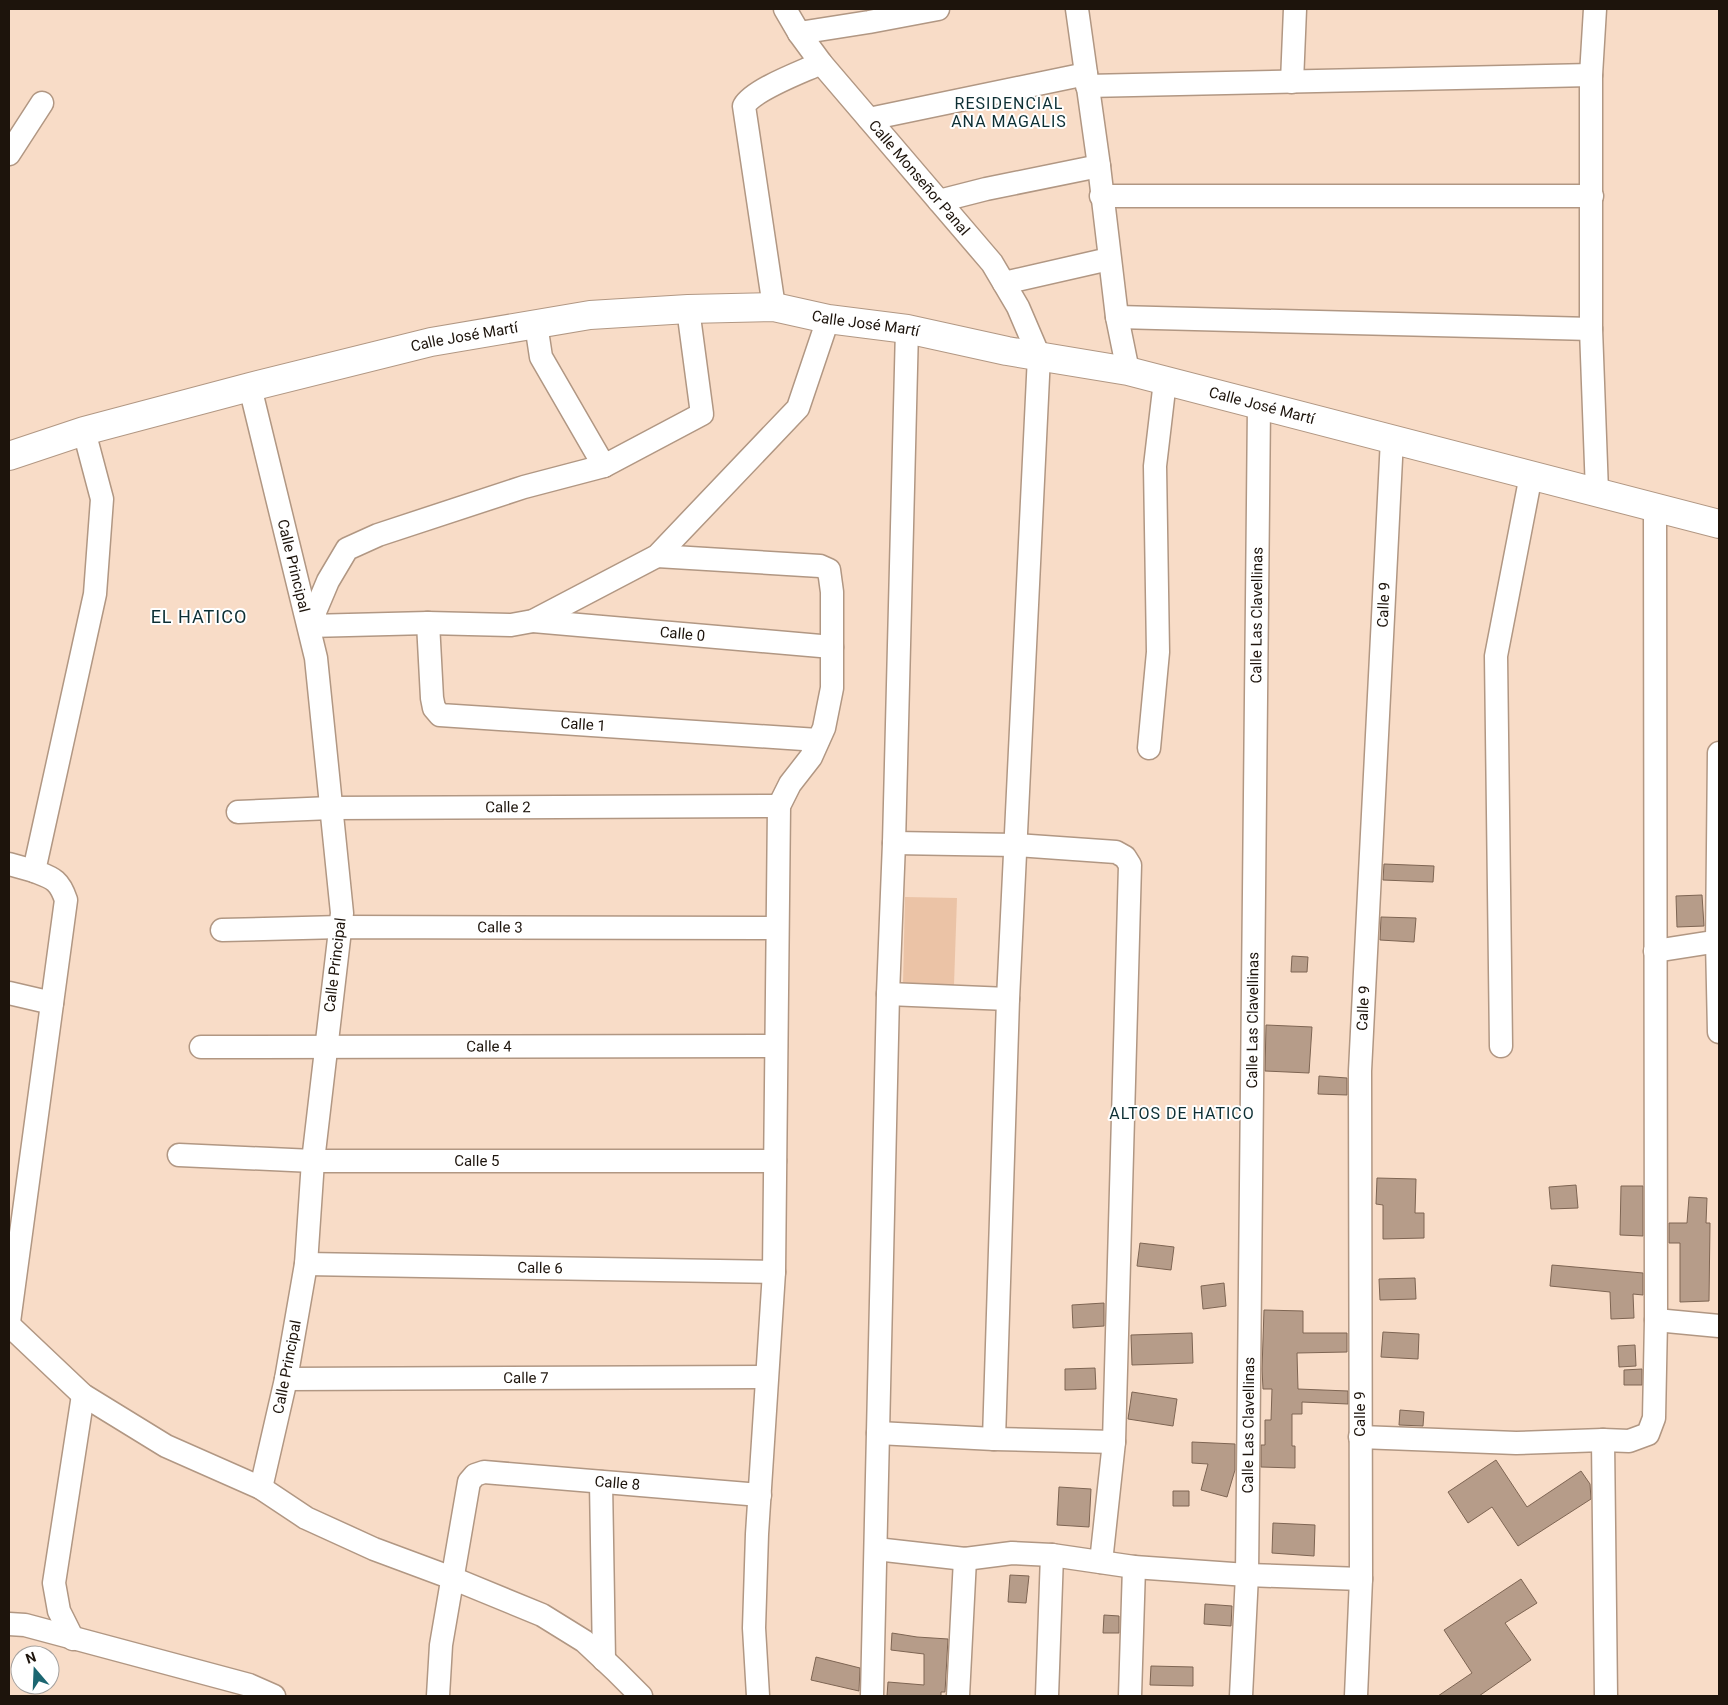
<svg xmlns="http://www.w3.org/2000/svg" width="1728" height="1705" font-family="Roboto,sans-serif">
  <rect width="100%" height="100%" fill="#f8dcc7"/>
  <!-- green -->
  <path fill="#ebc3a6" d="M905,897L957,898L954,985L903,984Z"/>
  <!-- building -->
  <path fill="#b69c89" stroke="#7e6553" d="M1384,864L1434,866L1433,882L1383,880Z
    M1702,895L1704,926L1677,927L1676,896Z
    M1381,917L1416,918L1414,942L1380,940Z
    M1292,956L1308,957L1307,972H1291Z
    M1266,1025L1312,1027L1309,1073L1265,1071Z
    M1319,1076L1347,1078V1095L1318,1094Z
    M1377,1178L1416,1179L1415,1213H1424V1238L1383,1239V1205L1376,1204Z
    M1576,1185L1578,1208L1551,1209L1549,1187Z
    M1621,1186H1643V1236L1620,1235Z
    M1689,1197L1707,1198L1706,1223H1710L1709,1301L1680,1302V1243H1669V1223H1687Z
    M1140,1243L1174,1247L1171,1270L1137,1266Z
    M1552,1265L1643,1273V1295L1633,1294L1634,1318L1611,1319L1610,1292L1550,1286Z
    M1415,1278L1416,1299L1380,1300L1379,1279Z
    M1224,1283L1226,1306L1203,1309L1201,1286Z
    M1104,1303V1326L1073,1328L1072,1305Z
    M1264,1310L1303,1311V1333H1347V1352L1297,1353L1298,1389L1348,1391V1404L1302,1402V1414H1292V1446H1295V1468L1261,1467V1445H1265V1420H1271L1272,1389H1263L1262,1369Z
    M1383,1332L1419,1334L1418,1359L1381,1357Z
    M1192,1333L1193,1363L1132,1365L1131,1335Z
    M1635,1345L1636,1366L1619,1367L1618,1346Z
    M1095,1368L1096,1389L1065,1390V1369Z
    M1642,1369V1385H1624V1370Z
    M1132,1392L1177,1399L1173,1426L1128,1419Z
    M1400,1410L1424,1412L1423,1426L1399,1425Z
    M1192,1442L1235,1444V1470L1227,1497L1201,1490L1208,1464L1192,1463Z
    M1496,1460L1527,1507L1581,1471L1590,1484L1591,1499L1518,1546L1492,1507L1468,1523L1448,1492Z
    M1059,1487L1091,1489L1089,1527L1057,1525Z
    M1173,1491H1189V1506H1173Z
    M1273,1523L1315,1525L1314,1556L1272,1553Z
    M1010,1575L1029,1576L1026,1603L1008,1602Z
    M1521,1579L1537,1603L1505,1623L1531,1660L1479,1696H1438L1472,1673L1444,1630Z
    M1205,1604L1232,1606L1231,1626L1204,1624Z
    M1104,1615L1119,1616V1633H1103Z
    M892,1633L917,1637L948,1639L945,1692H941V1696H887L888,1682L924,1685V1654L891,1650Z
    M816,1657L860,1668L859,1691L811,1680Z
    M1151,1666L1193,1667V1686L1150,1685Z"/>
  <g fill="none" stroke-linecap="round" stroke-linejoin="round">
    <defs>
      <g id="minor">
        <path id="s1" d="M785,9L799,33L821,63L992,263L1018,307L1039,356L1008,999L994,1439"/>
        <path d="M1077,9L1099,166L1117,317L1128,371"/>
        <path d="M1595,9L1591,75V329L1597,492"/>
        <path d="M799,33L869,22L938,9"/>
        <path d="M1292,82L1295,9"/>
        <path d="M1087,86L1591,75"/>
        <path d="M869,119L1086,74"/>
        <path d="M9,154L42,103"/>
        <path d="M1101,196H1592"/>
        <path d="M939,201L986,189L1099,166"/>
        <path d="M1004,283L1109,259"/>
        <path d="M774,307L744,106C754,89 802,72 821,63"/>
        <path d="M1117,317L1591,329"/>
        <path d="M536,324L541,357L604,466L702,414L688,309"/>
        <path id="s2" d="M250,387L316,658L342,913L313,1161L306,1264L286,1379L261,1488"/>
        <path d="M604,466L524,487L378,535L347,549L328,581L309,626L428,623L511,625L533,621L657,556L798,408L828,319"/>
        <path d="M657,556L820,566L829,570L832,592V688L824,728L811,757L790,784L779,806L774,1272L757,1534L754,1628L758,1696"/>
        <path id="s3" d="M533,621L832,647"/>
        <path id="s4" d="M428,623L432,698L434,708L440,715L818,740"/>
        <path d="M1149,748L1158,652L1155,466L1165,381"/>
        <path d="M1719,753L1717,941L1719,1032"/>
        <path id="s5" d="M238,812L331,808L779,806"/>
        <path d="M894,843L1016,845L1116,852L1125,857L1130,865L1114,1442L1101,1562"/>
        <path d="M9,864L34,871"/>
        <path id="s6" d="M222,930L341,927L777,928"/>
        <path d="M1655,951L1719,941"/>
        <path d="M9,993L52,1003"/>
        <path d="M888,994L1008,999"/>
        <path d="M1501,1046L1496,656L1531,475"/>
        <path id="s7" d="M201,1047L776,1046"/>
        <path id="s8" d="M179,1155L313,1161H775"/>
        <path id="s9" d="M306,1264L774,1272"/>
        <path d="M1656,1320L1719,1326"/>
        <path d="M9,1322L66,900C59,879 52,878 34,871L95,594L102,499L84,431"/>
        <path d="M9,1325L83,1395L166,1446L261,1488L306,1518L374,1549L452,1578L542,1615L584,1641L616,1671L641,1696"/>
        <path id="s10" d="M286,1379L766,1377"/>
        <path d="M878,1433L994,1439L1114,1442"/>
        <path d="M1360,1437L1516,1443L1603,1440L1629,1441L1648,1434L1654,1418L1656,1320L1655,507"/>
        <path d="M1603,1440L1606,1696"/>
        <path d="M601,1482L604,1660"/>
        <path d="M876,1549L965,1559L1012,1553L1052,1555L1134,1567L1247,1575L1361,1579"/>
        <path d="M9,1624L25,1625L249,1685L274,1696"/>
        <path d="M73,1639L59,1611L54,1583L83,1395"/>
        <path id="s11" d="M438,1696L441,1645L469,1482L475,1475L484,1472L760,1495"/>
        <path d="M872,1696L888,994L894,843L907,329"/>
        <path d="M958,1696L965,1559"/>
        <path d="M1047,1696L1052,1555"/>
        <path d="M1130,1696L1134,1567"/>
        <path id="s12" d="M1241,1696L1247,1575L1259,405"/>
        <path id="s13" d="M1356,1696L1361,1579L1360,1071L1392,439"/>
      </g>
      <g id="major">
        <path id="s14" d="M9,456L84,431L250,387L431,342L590,315L688,309L774,307L828,319L907,329L1007,351L1128,371L1719,524"/>
      </g>
    </defs>
    <!-- minor casing -->
    <use href="#minor" stroke="#b19783" stroke-width="25"/>
    <!-- major casing -->
    <use href="#major" stroke="#b19783" stroke-width="30"/>
    <!-- minor -->
    <use href="#minor" stroke="#fff" stroke-width="22"/>
    <!-- major -->
    <use href="#major" stroke="#fff" stroke-width="28"/>
  </g>
  <g text-anchor="middle" dominant-baseline="central" stroke-width="4" stroke-linejoin="round" paint-order="stroke">
    <!-- street labels -->
    <g font-size="15" fill="#1d140c" stroke="#fff">
      <text stroke="none"><textPath href="#s1" startOffset="216">Calle Monseñor Panal</textPath></text>
      <text stroke="none"><textPath href="#s14" startOffset="876">Calle José Martí</textPath></text>
      <text stroke="none"><textPath href="#s14" startOffset="471">Calle José Martí</textPath></text>
      <text stroke="none"><textPath href="#s14" startOffset="1281">Calle José Martí</textPath></text>
      <text stroke="none"><textPath href="#s2" startOffset="184">Calle Principal</textPath></text>
      <text stroke="none"><textPath href="#s13" startOffset="1092">Calle 9</textPath></text>
      <text stroke="none"><textPath href="#s12" startOffset="1081">Calle Las Clavellinas</textPath></text>
      <text stroke="none"><textPath href="#s3" startOffset="150">Calle 0</textPath></text>
      <text stroke="none"><textPath href="#s4" startOffset="238">Calle 1</textPath></text>
      <text stroke="none"><textPath href="#s5" startOffset="270">Calle 2</textPath></text>
      <text stroke="none"><textPath href="#s6" startOffset="278">Calle 3</textPath></text>
      <text transform="translate(335 965) rotate(-83)">Calle Principal</text>
      <text stroke="none"><textPath href="#s13" startOffset="688">Calle 9</textPath></text>
      <text stroke="none"><textPath href="#s12" startOffset="676">Calle Las Clavellinas</textPath></text>
      <text stroke="none"><textPath href="#s7" startOffset="288">Calle 4</textPath></text>
      <text stroke="none"><textPath href="#s8" startOffset="298">Calle 5</textPath></text>
      <text stroke="none"><textPath href="#s9" startOffset="234">Calle 6</textPath></text>
      <text transform="translate(287 1367) rotate(-79)">Calle Principal</text>
      <text stroke="none"><textPath href="#s10" startOffset="240">Calle 7</textPath></text>
      <text transform="translate(1360 1414) rotate(-90)">Calle 9</text>
      <text stroke="none"><textPath href="#s12" startOffset="271">Calle Las Clavellinas</textPath></text>
      <text stroke="none"><textPath href="#s11" startOffset="369">Calle 8</textPath></text>
    </g>
    <!-- neighbourhood labels -->
    <g font-size="16" letter-spacing="1" fill="#0d2f34" stroke="#fff">
      <text x="1009" y="103">RESIDENCIAL<tspan x="1009" dy="18">ANA MAGALIS</tspan></text>
      <text x="1182" y="1113">ALTOS DE HATICO</text>
    </g>
    <!-- quarter labels -->
    <g font-size="18" letter-spacing="1" fill="#0d2f34" stroke="#fff">
      <text x="199" y="616">EL HATICO</text>
    </g>
  </g>
  <!-- border -->
  <rect width="1728" height="1705" fill="none" stroke="#1d140c" stroke-width="20"/>
  <!-- north arrow -->
  <g transform="translate(35 1670) rotate(341)"><circle r="24" fill="#ffffff" stroke="#a5a19e"/>
  <path d="M0-4L9 19L0 12L-9 19Z" fill="#1b6671"/>
  <text y="-8" font-size="14" font-weight="bold" text-anchor="middle" fill="#1d140c">N</text>
  </g>
</svg>
